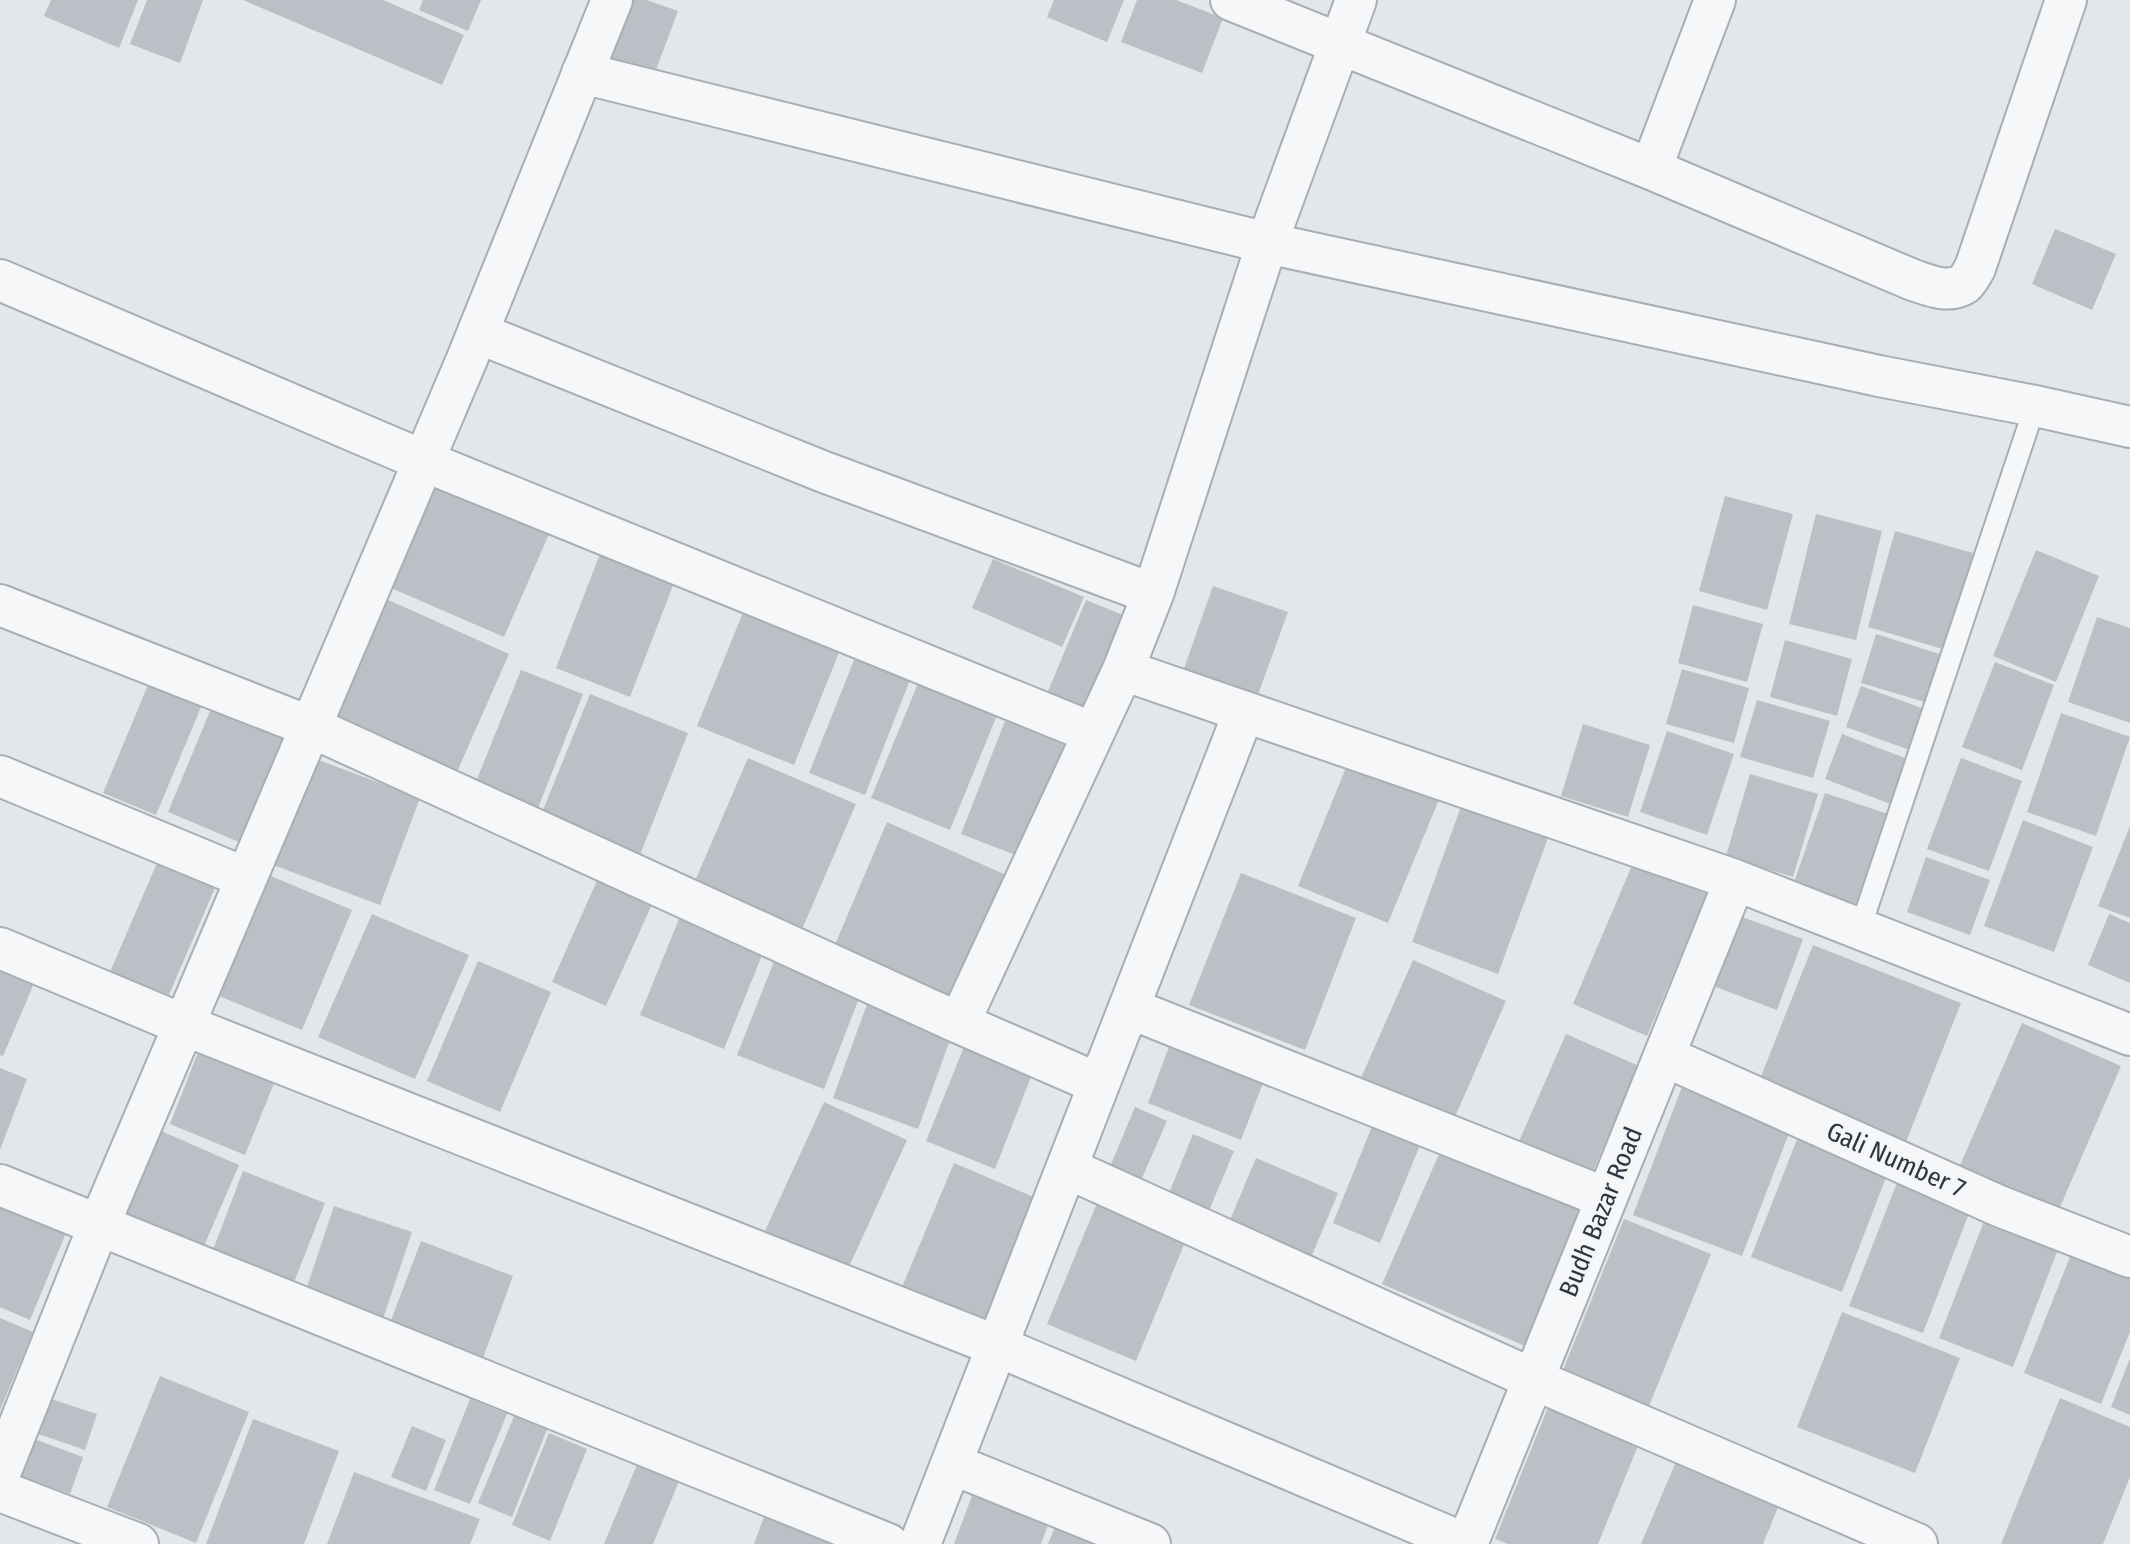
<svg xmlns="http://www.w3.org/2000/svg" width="2130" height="1544" font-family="'Fira Sans Condensed',sans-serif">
  <rect width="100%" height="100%" fill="#e3e6ea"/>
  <!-- building -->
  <path fill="#bbc0c6" d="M51,0H138L119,48L44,16Z
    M147,0H203L180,63L130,44Z
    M243,0H383L464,35L442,85Z
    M423,0H481L468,31L419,10Z
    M630,0H647L678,11L654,75L608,57Z
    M1054,0H1124L1107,42L1047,17Z
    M1137,0H1176L1223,18L1202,73L1121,42Z
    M2055,229L2116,254L2092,310L2032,284Z
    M443,471L556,518L504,637L391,588Z
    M1725,496L1793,514L1767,610L1699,591Z
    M1816,514L1882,531L1856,640L1789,624Z
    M1895,531L1973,553L1946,650L1868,627Z
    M603,546L677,575L630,697L556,668Z
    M2036,550L2099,576L2056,682L1993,656Z
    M993,559L1084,597L1062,647L972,608Z
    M1213,586L1288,612L1256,700L1182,674Z
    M384,598L509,654L449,790L325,732Z
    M748,600L844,640L794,765L697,726Z
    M1086,600L1140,622L1095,723L1044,701Z
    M1693,605L1763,624L1747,682L1678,663Z
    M2097,617L2130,628V723L2068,702Z
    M1876,634L1943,655L1928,703L1861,683Z
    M1785,640L1852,659L1837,716L1770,697Z
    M860,645L915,667L865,795L809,773Z
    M1995,662L2054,685L2022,770L1962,747Z
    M1682,669L1749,688L1734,743L1666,724Z
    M521,670L583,694L536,813L473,789Z
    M921,676L1000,708L950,830L871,798Z
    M148,685L201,707L156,815L103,793Z
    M1861,686L1930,711L1915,752L1846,727Z
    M590,694L688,733L638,860L539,820Z
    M1757,700L1830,721L1813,778L1740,757Z
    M213,704L285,735L239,842L168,812Z
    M2061,713L2130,737L2096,836L2027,812Z
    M1005,721L1081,752L1031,861L961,834Z
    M1583,724L1650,745L1628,817L1561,796Z
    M1667,731L1734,754L1707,835L1640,812Z
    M1842,734L1910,760L1893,805L1825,779Z
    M308,756L420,798L380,905L268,863Z
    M748,758L856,804L800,934L692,888Z
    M1961,758L2022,781L1989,871L1927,849Z
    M1349,760L1440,797L1388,923L1298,886Z
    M1750,774L1818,794L1793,877L1726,856Z
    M1467,790L1555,819L1498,974L1412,942Z
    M1825,793L1891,815L1858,911L1792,888Z
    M2023,820L2093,847L2054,952L1984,926Z
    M887,822L1022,882L966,1004L834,947Z
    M2130,826V918L2098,906Z
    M163,849L221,874L168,997L110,972Z
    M1926,857L1990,880L1970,935L1907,912Z
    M1633,863L1707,894L1647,1036L1573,1004Z
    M264,873L352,910L302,1030L214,994Z
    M1241,873L1356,918L1305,1050L1189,1005Z
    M599,876L654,900L606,1006L552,982Z
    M372,914L469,955L415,1079L318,1037Z
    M681,914L765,948L724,1049L640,1015Z
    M2109,914L2130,923V983L2088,965Z
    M1739,916L1803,939L1777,1010L1713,986Z
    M1813,945L1961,1003L1906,1142L1758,1084Z
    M0,950L41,967L3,1056L0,1055Z
    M775,959L861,993L824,1089L737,1055Z
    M1413,960L1506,1001L1450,1128L1357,1087Z
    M478,961L551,992L500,1112L427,1081Z
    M871,993L956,1023L918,1129L833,1098Z
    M2022,1023L2121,1066L2054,1221L1955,1177Z
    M1176,1028L1270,1065L1241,1140L1148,1103Z
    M970,1032L1038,1059L995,1169L926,1141Z
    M1566,1034L1639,1066L1590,1178L1517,1146Z
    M204,1037L281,1066L245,1155L170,1124Z
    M0,1068L27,1079L0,1150Z
    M1685,1079L1794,1120L1742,1256L1633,1215Z
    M824,1102L907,1140L848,1269L765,1231Z
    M1135,1107L1167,1121L1135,1194L1104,1181Z
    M1379,1109L1427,1128L1380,1243L1333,1223Z
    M1803,1124L1893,1159L1842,1292L1751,1257Z
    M161,1131L239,1165L200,1255L122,1221Z
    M1193,1134L1234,1151L1203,1225L1163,1208Z
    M1447,1136L1592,1195L1525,1346L1382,1284Z
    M1256,1158L1338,1193L1310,1260L1228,1225Z
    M954,1163L1050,1204L998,1327L902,1287Z
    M243,1171L325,1203L289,1295L208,1263Z
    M1898,1180L1971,1208L1923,1333L1849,1306Z
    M1097,1203L1186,1240L1136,1361L1047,1324Z
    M0,1206L66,1233L30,1320L0,1307Z
    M334,1206L412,1232L382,1322L304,1296Z
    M1986,1216L2060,1244L2013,1367L1939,1338Z
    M1624,1219L1711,1254L1647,1411L1561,1375Z
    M421,1241L513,1276L477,1374L384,1339Z
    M2073,1249L2130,1271V1332L2101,1404L2024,1373Z
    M1842,1312L1960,1358L1915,1473L1797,1427Z
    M0,1318L33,1332L0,1410Z
    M2130,1358V1415L2111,1407Z
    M160,1376L249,1412L196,1543L107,1507Z
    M42,1396L97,1414L85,1450L30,1431Z
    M2060,1398L2130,1427V1477L2103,1544H2001Z
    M470,1399L507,1414L470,1504L434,1490Z
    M1551,1400L1642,1436L1598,1544H1508L1495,1539Z
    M515,1414L548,1427L512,1517L478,1503Z
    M253,1419L339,1451L304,1544H206Z
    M412,1426L446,1440L426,1491L391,1477Z
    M549,1433L587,1449L550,1541L512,1525Z
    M26,1436L83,1457L70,1494L12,1473Z
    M1678,1457L1781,1500L1763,1544H1641Z
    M638,1462L680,1479L653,1544H604Z
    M354,1472L480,1519L470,1544H327Z
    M979,1477L1055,1506L1041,1544H954Z
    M1062,1509L1145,1544H1048Z
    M765,1514L845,1544H754Z"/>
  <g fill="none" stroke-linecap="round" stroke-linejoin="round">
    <defs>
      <path id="lane" d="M1860,929L2035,406"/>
      <path id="street" d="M1231,0L1651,169L1913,280C1928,285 1948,294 1964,284C1968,281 1972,273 1975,268L2066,0
        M582,73L1267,243L1879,376L2035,406L2130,427
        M1651,169L1715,0
        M0,280L424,461L1093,733
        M478,333L824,472L1153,594L1123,670
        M1153,594L1267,243L1356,0
        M0,605L311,727L959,1023L1123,670L1735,880L2130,1035
        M0,776L246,878
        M0,948L184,1025L997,1346L1466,1544
        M1129,1008L1606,1198
        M959,1023L1099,1084
        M1664,1056L1999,1206L2130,1257
        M1067,1168L1533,1379L1917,1544
        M0,1185L888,1544
        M952,1464L1150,1544
        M0,1473L99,1225L467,359L612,0
        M0,1491L138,1544
        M920,1544L1244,712
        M1467,1544L1735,880"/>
    </defs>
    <!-- lane casing -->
    <use href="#lane" stroke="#a9adb4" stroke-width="24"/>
    <!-- street casing -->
    <use href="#street" stroke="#a9adb4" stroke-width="44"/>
    <!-- lane -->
    <use href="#lane" stroke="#f5f7f8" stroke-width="20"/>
    <!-- street -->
    <use href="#street" stroke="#f5f7f8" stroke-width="40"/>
  </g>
  <g text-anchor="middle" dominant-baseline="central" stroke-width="6" stroke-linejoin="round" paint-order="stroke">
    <!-- street labels -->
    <g font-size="26" fill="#2d3540" stroke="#f3f5f7">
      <text transform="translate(1896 1160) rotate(24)">Gali Number 7</text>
      <text transform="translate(1601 1212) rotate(-68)">Budh Bazar Road</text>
    </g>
  </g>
</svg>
